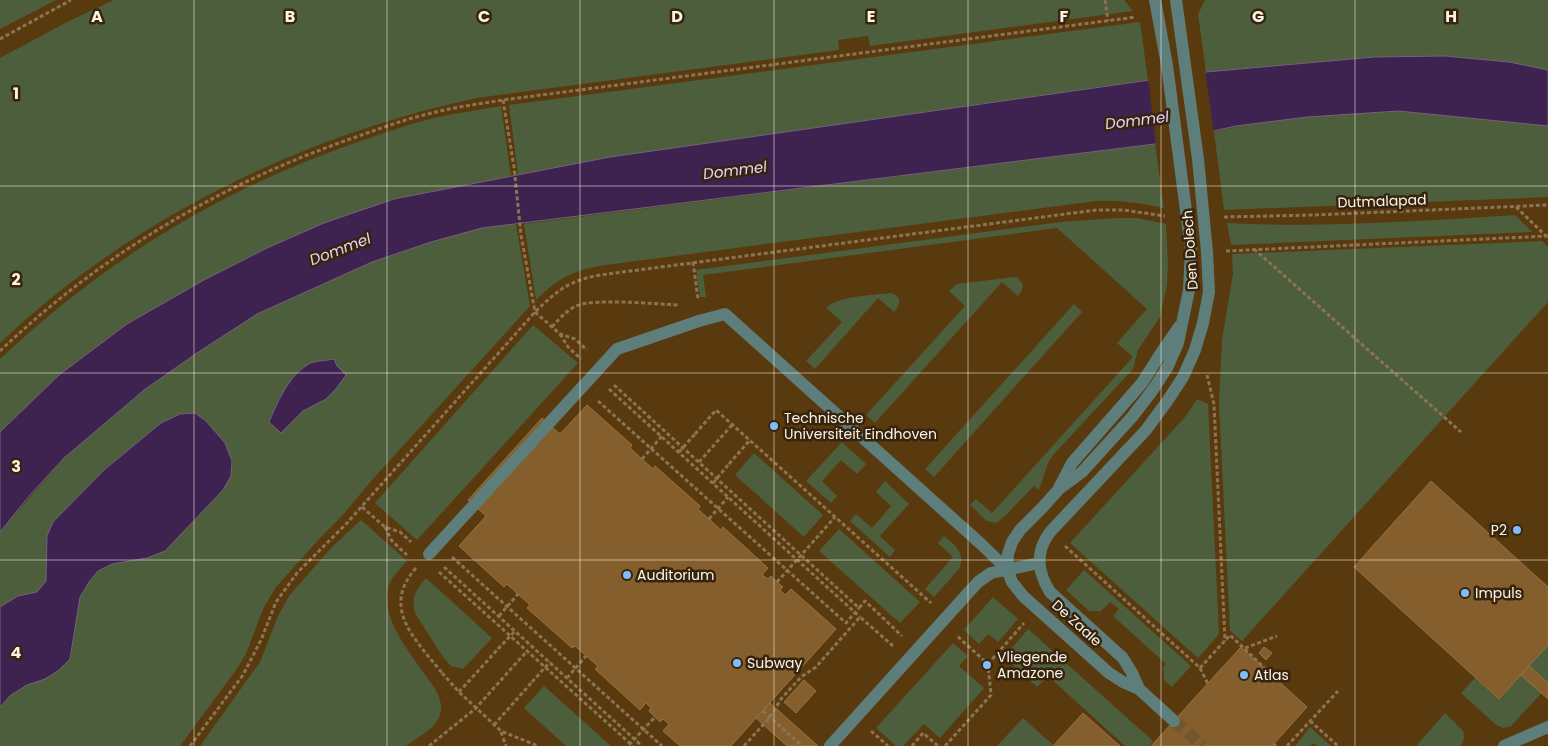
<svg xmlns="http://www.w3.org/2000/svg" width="1548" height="746" font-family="Poppins,sans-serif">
  <rect width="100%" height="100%" fill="#593a0f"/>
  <!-- green -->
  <path fill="#4c5e3b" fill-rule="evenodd" d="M2,0H56L0,29V1Z
    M114,0H1124L1133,11L870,46L868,36L838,40L839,50L476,98C299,137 132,218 0,343V58L67,22Z
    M1205,0H1548V70L1509,62L1445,56L1374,57L1206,72L1198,14Z
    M1140,22L1148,80L610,157L518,175L509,105Z
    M501,106L511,176L394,199L324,223L267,248L204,280L127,324L59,375L0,432V359C104,261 220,190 355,143C381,134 408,124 434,118C456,113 479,110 501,106Z
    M1399,111L1548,126V197L1224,210L1214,132C1273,116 1337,115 1399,111Z
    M1155,144L1164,208C1141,203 1119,200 1096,201L598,266C570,272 556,280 536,300L524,224Z
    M1515,215L1532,232L1231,245L1227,223C1321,228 1421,221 1515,215Z
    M1116,218H1137L1166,224L1168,265L1167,285L1160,317L1138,350L1133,369L1053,455L1048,463L1039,490L1034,486L1004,517L996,523L987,521L970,505L976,499L992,513L1133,357L1117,343L1147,309L1057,228L703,275L706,297H700L696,270L1060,222Z
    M516,224L530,306L373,479L341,517L320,538L276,587L263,609L246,654L236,670L180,746H0V707L11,695L27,685L45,679L59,670L70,659L80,597L89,582L98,571L112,564L147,558L225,443L206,421L195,413L180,414L161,423L104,470L47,536L46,581L37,592L18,596L0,607V532L64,458L144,390L197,353L257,314L372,262L431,242L482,228ZM337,366L326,399L303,411L281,433Z
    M1542,241L1548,247V302L1242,641L1230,631L1219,403L1222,340L1233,273L1232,254Z
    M1015,277L1018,278L1023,285L1022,290L1018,296L1002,282L875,423L866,415L965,306L949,291L957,284Z
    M891,293C903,296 900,305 894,312L878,298L815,369L806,361L842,322L826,308C837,296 875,295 891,293Z
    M1074,304L1082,312L934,477L925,469Z
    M533,325L578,363L417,540L375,503Z
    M1197,399L1208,404L1219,634L1198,658L1070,543L1185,417Z
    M842,442L866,464L857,474L841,460L822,481L837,496L831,503L806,481Z
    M754,453L823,515L804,537L735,475Z
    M885,481L909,504L880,536L895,550L890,557L850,521L856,514L872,528L891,506L876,492Z
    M361,520L407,561C401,568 394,574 390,583C376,616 413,656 431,683C437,691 444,704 440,715C435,729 417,738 406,746H200L260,662L278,616L289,596L331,548Z
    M839,529L920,602L900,623L819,551Z
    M944,536C955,545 966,553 959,569L934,597L925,589L953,557L938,543Z
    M1084,570L1191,666L1172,687L1164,680V670L1162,668L1166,664L1113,616L1119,609L1110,602L1100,612L1098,611H1089L1066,590Z
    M426,578L492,638L463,669L451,666L443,657L415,613C411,597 416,590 426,578Z
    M993,597L1018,619L998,642L988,634L979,644L964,630Z
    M1028,629L1153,741L1149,746H1125L1048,676L1037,687L1004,657Z
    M953,643L968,656L959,666L984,688L940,738L924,724L903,746H896L876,728Z
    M1548,645V686L1511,726L1503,728L1495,724L1461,693L1475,678L1499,699Z
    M544,686L611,746H566L524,708Z
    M1445,713L1463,731C1465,737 1464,741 1460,746H1418L1417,745Z
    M1023,718L1053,745L1052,746H997Z
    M1310,727L1331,746H1317L1314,743L1310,746H1295Z"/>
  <!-- water -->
  <path fill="#3e2350" stroke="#77617e" d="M1445,56L1509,62L1548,70V126L1399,111L1307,117L1236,126L1155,144L482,228L431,242L372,262L257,314L197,353L144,390L64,458L30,495L0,532V432L59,375L127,324L204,280L267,248L324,223L394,199L610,157L1206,72L1374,57Z
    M334,359L337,366L346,375L336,389L326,399L303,411L281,433L269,422C277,403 288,377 307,365C314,360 325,361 334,359Z
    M195,413L206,421L225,443L232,461L231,476L223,490L165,551L147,558L112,564L98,571L89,582L80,597L70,659L59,670L45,679L27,685L11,695L0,707V607L18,596L37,592L46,581L47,536L53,522L104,470L161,423L180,414Z"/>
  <!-- pier -->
  <path fill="#593a0f" d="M1205,69L1214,134L1156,146L1148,77Z"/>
  <!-- building -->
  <path fill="#845e2d" stroke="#9d723c" d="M587,405L632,445L630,448L653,469L655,466L700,506L698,509L721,530L723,527L768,568L762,575L768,579L771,576L777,582L783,587L780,590L785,595L791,589L836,629L731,746H680L663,731L669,724L663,719L660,722L649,711L651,708L646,703L640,710L595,669L598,666L575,646L572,648L527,608L530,605L507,584L504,587L459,546L486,516L468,500L542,418L560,434Z
    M1431,481L1548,587V645L1499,699L1354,567Z
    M1241,647L1307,707L1272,746H1151Z
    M1264,647L1272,653L1266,660L1259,653Z
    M1529,666L1548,683V699L1521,675Z
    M804,680L816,691L796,713L784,702Z
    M770,703L818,746H787L756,718Z
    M1083,713L1120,746H1053Z"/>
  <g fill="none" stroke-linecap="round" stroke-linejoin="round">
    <!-- minor-tunnel -->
    <path stroke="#725630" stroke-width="12" stroke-dasharray="12 6" stroke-linecap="butt" d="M1174,721L1203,746"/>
    <!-- path -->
    <path stroke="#8c7453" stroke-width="3" stroke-dasharray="4 2.5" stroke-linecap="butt" d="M1105,0L1108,21
      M0,39L71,0
      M503,100L514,167L521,235L535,312L560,334L575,339L587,350
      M1516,207L1546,236
      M1224,217L1314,215L1548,205
      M1254,249L1461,432
      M1226,251L1548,236
      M693,262L698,299
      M552,327C559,319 566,311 576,306C594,298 656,304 678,305
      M560,334L568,347L581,359
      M0,351C102,254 220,184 353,138C379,129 405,119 432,113C455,107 479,104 503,100L1136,17
      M1207,375L1214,404L1225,641
      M614,385L859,608L865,601L902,636
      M598,401L846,623L859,608
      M695,434L716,410L931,603
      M699,462L732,425
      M729,464L750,440
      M362,507L385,527L400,532L411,542
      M385,527L392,541L407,555
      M1065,546L1200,668L1208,684
      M803,553L835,517
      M452,557L662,746
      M444,567L642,746
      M439,572L633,746
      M1245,648L1277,636
      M988,664L1024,623
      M1200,668L1230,635L1274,677
      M442,673L459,692L501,731L538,746
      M459,692L498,649
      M763,711L802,746
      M1310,721L1338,746
      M494,725L532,682
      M871,731L888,746
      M501,732L506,746
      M1274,744L1276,746
      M190,746L243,675L261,640L276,602L297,573L347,523L535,312C558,290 568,281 600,275L1096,210H1123L1165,216
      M429,746L476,708L527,651
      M744,746L770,717L781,699L801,677L816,667L860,617L893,646
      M912,746L923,733L938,746
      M945,746L991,695L988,664L957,636
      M1287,746L1338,691"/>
    <!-- service -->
    <path stroke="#5e7e7c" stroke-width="12" d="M699,321L725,314L981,544L1007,569
      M830,746L978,582L991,573L1039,563"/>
    <!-- minor -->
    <path stroke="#5e7e7c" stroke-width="12" d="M1155,0L1167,65L1191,249L1189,290L1178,343L1167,368L1152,391L1132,417L1082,472L1059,489L1042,508L1020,530L1012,542L1008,554L1007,569L1012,582L1023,596L1109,673L1123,682L1139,689L1174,721
      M1059,488L1072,463L1142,383L1161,353L1179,327
      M1139,689L1132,673L1123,658L1050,592C1037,571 1035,552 1050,532L1146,430L1168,400L1183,377L1195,350L1203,323L1209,292L1207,252L1198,159L1176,0
      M1504,746L1548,727"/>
    <!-- path-bridge -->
    <path stroke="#8c7453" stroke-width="3" stroke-dasharray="4 2.5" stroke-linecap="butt" d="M609,389L860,617
      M679,452L695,434
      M642,459L662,436
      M713,483L729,464
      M709,519L728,497
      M416,568C380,608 416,640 442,673
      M777,582L803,553
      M499,616L518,594
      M498,649L515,631
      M567,678L586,656
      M532,682L550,662
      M629,745L655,717"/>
    <!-- service-bridge -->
    <path stroke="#5e7e7c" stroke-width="12" d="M429,554L617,349L699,321"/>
  </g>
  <!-- grid -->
  <path fill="none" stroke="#fdf3e8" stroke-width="1" stroke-opacity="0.55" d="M194,0V746M387,0V746M580,0V746M774,0V746M968,0V746M1161,0V746M1355,0V746M0,186H1548M0,373H1548M0,560H1548"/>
  <!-- markers -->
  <g fill="#82bcfa" stroke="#36240d" stroke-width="2">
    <circle cx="774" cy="426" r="5"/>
    <circle cx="1517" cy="530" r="5"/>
    <circle cx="627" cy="575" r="5"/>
    <circle cx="1465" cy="593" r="5"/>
    <circle cx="737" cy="663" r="5"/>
    <circle cx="987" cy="665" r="5"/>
    <circle cx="1244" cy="675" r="5"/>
  </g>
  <g text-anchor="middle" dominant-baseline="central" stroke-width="5" stroke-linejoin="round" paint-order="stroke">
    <!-- street labels -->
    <g font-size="14" fill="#fdf3e8" stroke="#36240d">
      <text transform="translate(1382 201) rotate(-2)">Dutmalapad</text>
      <text transform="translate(1190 250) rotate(-94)">Den Dolech</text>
      <text transform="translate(1077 623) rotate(42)">De Zaale</text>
    </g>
    <!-- poi labels -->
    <g font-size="14" fill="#fdf3e8" stroke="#36240d" text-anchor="start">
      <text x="784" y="418">Technische<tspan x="784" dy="16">Universiteit Eindhoven</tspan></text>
      <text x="1507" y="530" text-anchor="end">P2</text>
      <text x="637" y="575">Auditorium</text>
      <text x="1475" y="593">Impuls</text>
      <text x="997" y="657">Vliegende<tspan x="997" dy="16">Amazone</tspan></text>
      <text x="747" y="663">Subway</text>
      <text x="1254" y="675">Atlas</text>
    </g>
    <!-- water labels -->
    <g font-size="15" font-style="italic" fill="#ead0fd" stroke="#36240d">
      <text transform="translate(1137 120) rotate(-7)">Dommel</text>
      <text transform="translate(735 170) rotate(-7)">Dommel</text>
      <text transform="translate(340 249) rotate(-21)">Dommel</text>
    </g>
  </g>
  <g font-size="16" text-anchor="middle" font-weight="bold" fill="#fdf3e8" stroke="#36240d" stroke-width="5" stroke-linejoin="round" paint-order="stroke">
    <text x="97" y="22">A</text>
    <text x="290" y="22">B</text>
    <text x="484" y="22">C</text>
    <text x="677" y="22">D</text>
    <text x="871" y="22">E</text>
    <text x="1064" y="22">F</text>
    <text x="1258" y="22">G</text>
    <text x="1451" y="22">H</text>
    <text x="16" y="99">1</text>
    <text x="16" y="285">2</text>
    <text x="16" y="472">3</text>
    <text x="16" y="658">4</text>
  </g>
</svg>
